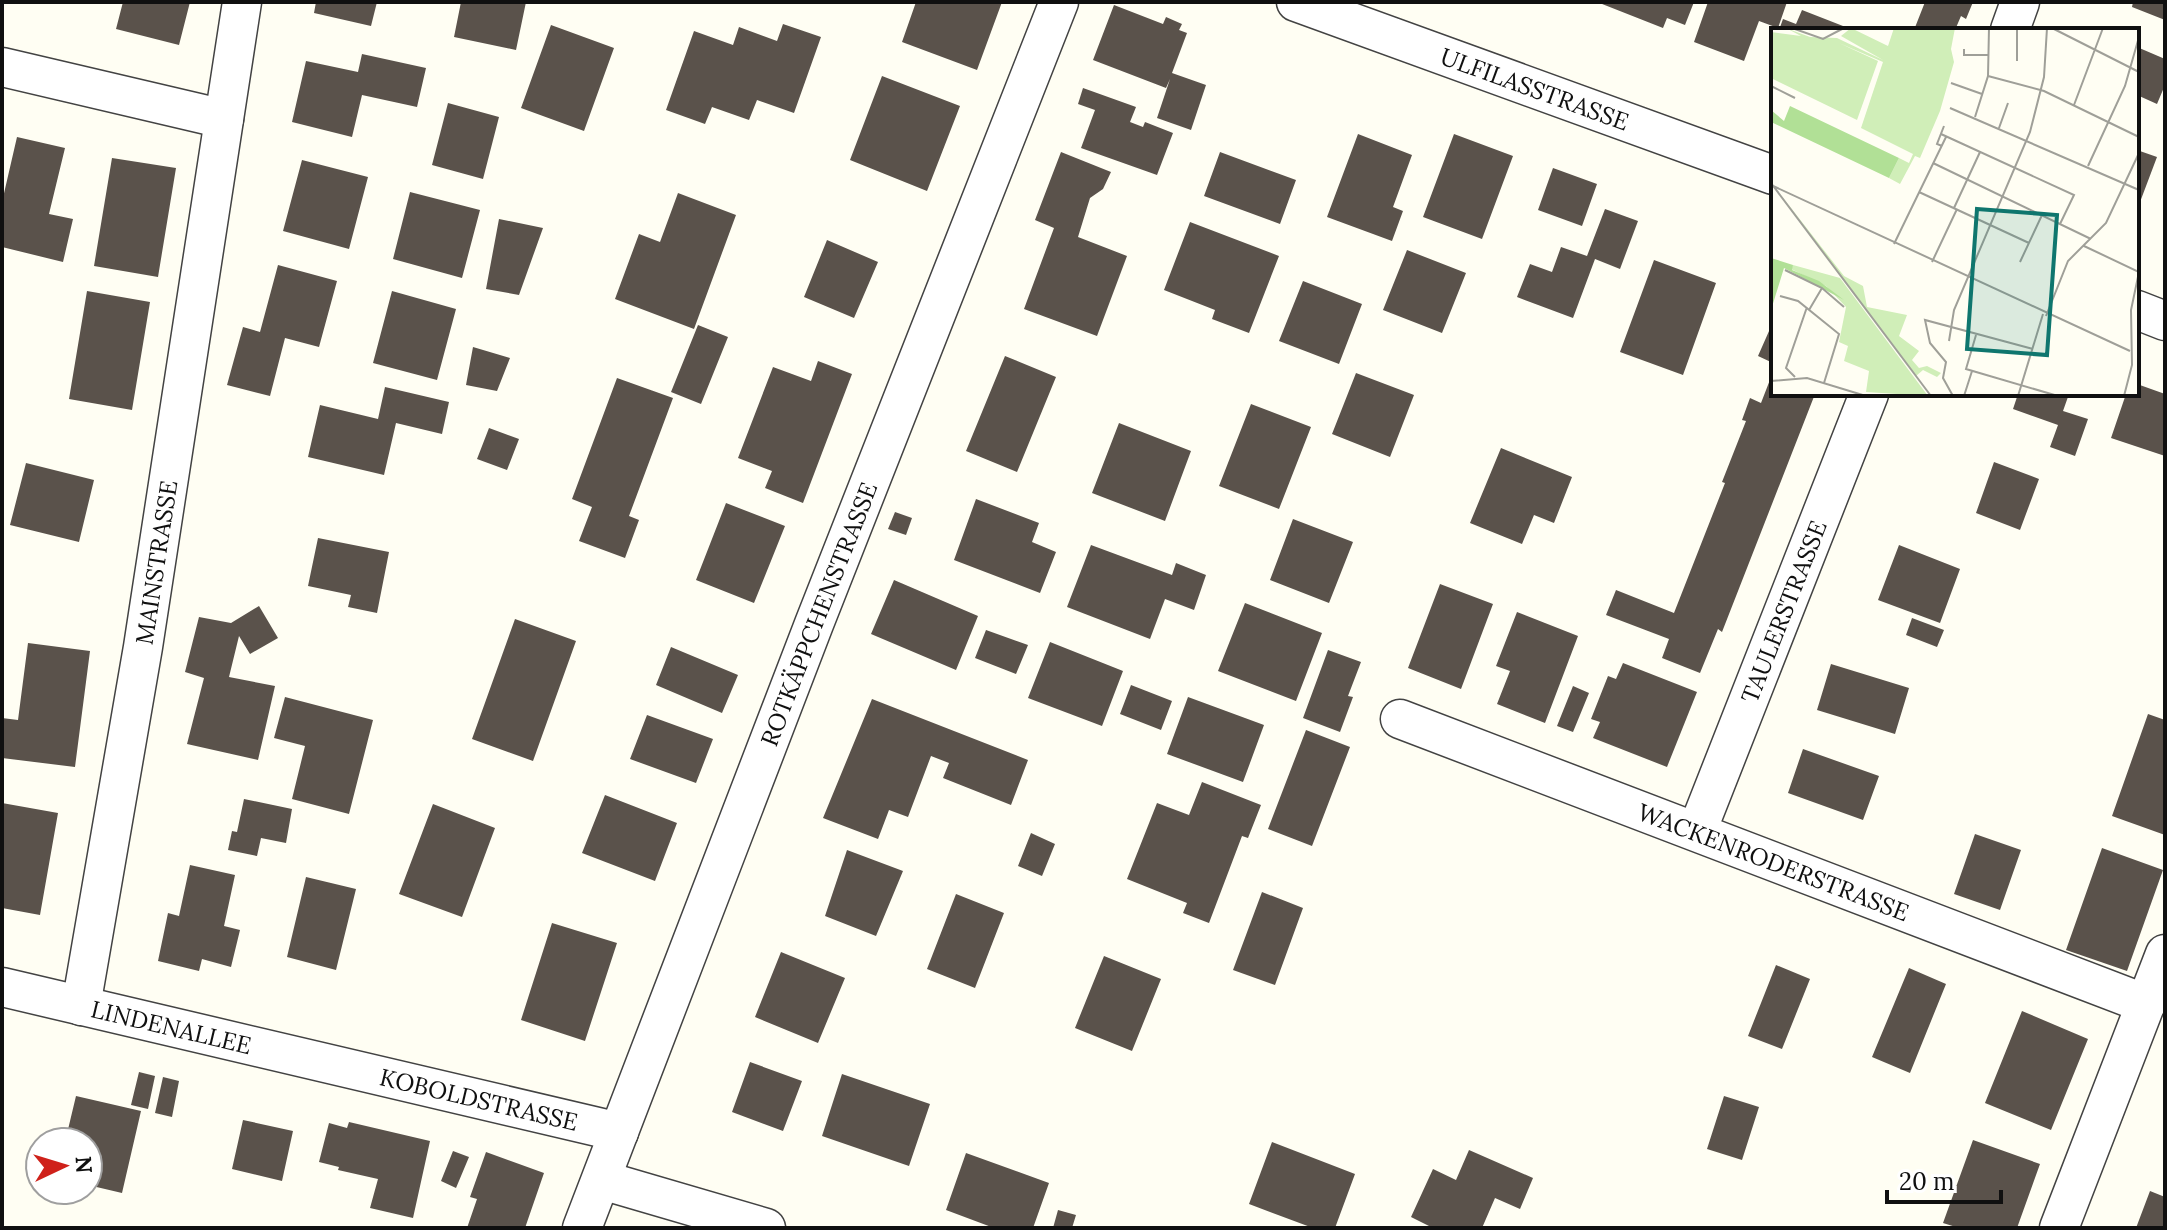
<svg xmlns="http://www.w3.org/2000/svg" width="2167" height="1230" font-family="Lora,serif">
  <rect width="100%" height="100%" fill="#fffef3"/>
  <!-- building -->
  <path fill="#5a524b" d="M123,2H190L179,45L116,29Z
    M316,2H377L371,26L314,13Z
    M461,2H526L516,50L454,37Z
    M916,2H1002L977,70L902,42Z
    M1597,2H1694L1685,25L1667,18L1663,28Z
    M1708,2H1787L1778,28L1759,21L1744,61L1694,42Z
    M1925,2H1973L1966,19L1961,16L1955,30H1914Z
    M2133,2H2165V20L2132,7Z
    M1114,5L1163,24L1166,17L1182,24L1179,30L1187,33L1172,73L1206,85L1191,130L1157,118L1170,79L1166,88L1093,60Z
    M1802,10L1843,26L1842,30H1779L1783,19L1796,24Z
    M783,24L821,37L794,113L757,100L749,120L712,107L705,124L666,110L694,31L733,45L739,27L777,41Z
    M551,25L614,48L584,131L521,108Z
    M2137,47L2165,59V85L2157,104L2137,95Z
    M362,54L426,68L417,107L362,95L352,137L292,122L306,61L358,72Z
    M882,76L960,106L927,191L850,160Z
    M1083,88L1136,107L1130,122L1143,127L1145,122L1173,133L1157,175L1081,148L1095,110L1078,104Z
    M448,103L499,117L483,179L432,165Z
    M1358,134L1412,155L1393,207L1403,211L1392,241L1327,217Z
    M1454,134L1513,156L1482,239L1423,217Z
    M17,137L65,148L49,214L73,219L63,262L2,247V202Z
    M2137,150L2157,157L2137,210Z
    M1061,152L1111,172L1103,189L1090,198L1078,237L1127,256L1097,336L1024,309L1054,228L1035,220Z
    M1220,152L1296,180L1280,224L1204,196Z
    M112,158L176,168L158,277L94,266Z
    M302,160L368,177L349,249L283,231Z
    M1553,168L1597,184L1582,226L1538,210Z
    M410,192L480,210L462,278L393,259Z
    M678,193L736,215L694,329L615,299L639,234L660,242Z
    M1605,209L1638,221L1620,269L1595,259L1573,318L1517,297L1530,264L1552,272L1561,247L1587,256Z
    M499,219L543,228L519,295L486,289Z
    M1190,222L1279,256L1249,333L1212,319L1215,310L1164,290Z
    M827,240L878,262L854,318L804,297Z
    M1407,250L1466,273L1442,333L1383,310Z
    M1654,260L1716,283L1683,375L1620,352Z
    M278,265L337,281L319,347L285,338L270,396L227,385L243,327L260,332Z
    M1303,281L1362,304L1339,364L1279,341Z
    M87,291L150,302L132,410L69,399Z
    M392,291L456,309L437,380L373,363Z
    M1773,322V363L1758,356Z
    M698,325L728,337L701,404L671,392Z
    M473,347L510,358L497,391L466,385Z
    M1005,356L1056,377L1017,472L966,451Z
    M818,361L852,374L803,503L765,488L772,471L738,458L773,367L811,381Z
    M1773,372V394H1815L1722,632L1718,629L1700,673L1662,658L1669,639L1606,615L1616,590L1674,613L1725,483L1722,482L1746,421L1742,420L1750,398L1761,403Z
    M1356,373L1414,395L1390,457L1332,434Z
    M617,378L673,398L629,516L639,520L625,558L579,541L592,507L572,499Z
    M2137,384L2165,394V456L2111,438L2126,394H2137Z
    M385,387L449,402L442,434L396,423L384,475L308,457L320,405L378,419Z
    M2018,394H2069L2063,411L2088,419L2075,456L2050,447L2058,425L2013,409Z
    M1251,404L1311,427L1279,509L1219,486Z
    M1119,423L1191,451L1165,521L1092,493Z
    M489,428L519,439L507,470L477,459Z
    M1501,448L1572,477L1554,523L1534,515L1522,544L1470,523Z
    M1994,462L2039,479L2020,530L1976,513Z
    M26,463L94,480L79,542L10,525Z
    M976,499L1039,523L1032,542L1056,552L1040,593L954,560Z
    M726,503L785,526L754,603L696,580Z
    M895,512L912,518L906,535L888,529Z
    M1293,519L1353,542L1329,603L1270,580Z
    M318,538L389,552L377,613L348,607L351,595L308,586Z
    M1091,545L1172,575L1176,563L1206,575L1194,610L1165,599L1150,639L1067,607Z
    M1899,545L1960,569L1940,623L1878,600Z
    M894,580L978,616L956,670L871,634Z
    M1440,584L1493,604L1461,689L1408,668Z
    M1245,603L1322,633L1296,701L1218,671Z
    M259,606L278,638L250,654L239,636L229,677L275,686L258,760L187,744L204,678L185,672L199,617L231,623Z
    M1517,612L1578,636L1545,723L1497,704L1510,671L1496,666Z
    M1912,618L1944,630L1937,647L1906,635Z
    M515,619L576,641L533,761L472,739Z
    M986,630L1028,645L1016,674L975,658Z
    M1050,642L1123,671L1102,726L1028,698Z
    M28,643L90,651L75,767L2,758V718L18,720Z
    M671,647L738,675L722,713L656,685Z
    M1328,650L1361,662L1348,696L1353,697L1340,732L1303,718Z
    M1623,663L1697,692L1667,767L1593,738L1600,722L1591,719L1608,676L1616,679Z
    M1831,664L1909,688L1895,734L1817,710Z
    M1131,685L1172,701L1161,730L1120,714Z
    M1573,686L1589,693L1573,732L1557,726Z
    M285,697L373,720L349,814L292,799L305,746L274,738Z
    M1188,697L1264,725L1243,782L1167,754Z
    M872,699L1028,760L1011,805L943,778L949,763L931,756L908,817L889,810L878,839L823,818Z
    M2148,714L2165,720V835L2112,816Z
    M647,715L713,739L696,783L630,759Z
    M1306,730L1350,747L1312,846L1268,829Z
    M1803,749L1879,776L1863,820L1788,793Z
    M1202,782L1261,805L1248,838L1242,836L1209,923L1183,913L1187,903L1127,879L1157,803L1189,815Z
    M605,795L677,823L655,881L582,853Z
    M244,799L292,809L286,843L261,838L257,856L228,850L232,831L237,832Z
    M2,803L58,813L40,915L2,908Z
    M433,804L495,828L462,917L399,894Z
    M1031,833L1055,844L1042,876L1018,866Z
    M1975,834L2021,850L2000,910L1954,894Z
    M2102,848L2163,870L2127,971L2066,950Z
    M847,850L903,871L876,936L825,916Z
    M190,865L235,875L224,926L240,930L231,967L202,959L199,971L158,961L168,913L179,916Z
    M306,877L356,889L336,970L287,957Z
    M1262,892L1303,908L1275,985L1233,970Z
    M956,894L1004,913L975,988L927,969Z
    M552,923L617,943L585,1041L521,1020Z
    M781,952L845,978L818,1043L755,1017Z
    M1104,956L1161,979L1132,1051L1075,1028Z
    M1776,965L1810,979L1782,1049L1748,1036Z
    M1909,968L1946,984L1910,1073L1872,1057Z
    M2022,1011L2088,1039L2051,1130L1985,1103Z
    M750,1062L802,1081L783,1131L732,1112Z
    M139,1072L155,1076L148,1109L131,1105Z
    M842,1074L930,1104L909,1166L822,1136Z
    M163,1077L179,1081L172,1117L155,1113Z
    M76,1096L141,1111L122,1193L88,1185V1142H65Z
    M1724,1096L1759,1107L1742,1160L1707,1149Z
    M243,1120L293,1131L282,1181L232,1169Z
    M349,1122L430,1141L413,1218L370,1208L378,1179L338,1170L339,1167L319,1162L329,1123L347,1128Z
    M1973,1140L2040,1164L2017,1228H1959L1943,1223Z
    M1272,1142L1355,1174L1335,1228H1313L1249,1204Z
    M1469,1150L1533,1178L1520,1209L1495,1198L1482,1228H1433L1411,1217L1433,1169L1456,1180Z
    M453,1151L469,1157L456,1188L441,1181Z
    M486,1152L544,1173L525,1228H467L477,1199L470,1197Z
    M966,1153L1049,1183L1033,1228H994L946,1210Z
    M2150,1191L2165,1197V1228H2136Z
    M1058,1210L1076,1215L1072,1228H1053Z"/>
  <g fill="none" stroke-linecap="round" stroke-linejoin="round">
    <defs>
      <g id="street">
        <path id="s1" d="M1296,2L1773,175"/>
        <path d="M2010,30L2020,2"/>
        <path d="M2,67L224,119"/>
        <path d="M2137,310L2165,321"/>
        <path id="s2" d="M1400,719L2146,1004"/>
        <path id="s3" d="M1697,831L1869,394"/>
        <path id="s4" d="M2,987L619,1132"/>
        <path id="s5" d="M81,1006L143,647L242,2"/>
        <path d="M602,1180L766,1228"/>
        <path id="s6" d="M582,1228L814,624L1059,2"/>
        <path d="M2059,1228L2165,954"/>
      </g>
    </defs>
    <!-- street casing -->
    <use href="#street" stroke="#434343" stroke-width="41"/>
    <!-- street -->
    <use href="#street" stroke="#fff" stroke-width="38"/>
  </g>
  <g text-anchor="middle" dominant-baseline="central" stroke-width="8" stroke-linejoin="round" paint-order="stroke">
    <!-- street labels -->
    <g font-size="24" fill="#101010" stroke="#fff">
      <text stroke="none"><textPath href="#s1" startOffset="254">ULFILASSTRASSE</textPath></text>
      <text stroke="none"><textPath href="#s5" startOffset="450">MAINSTRASSE</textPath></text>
      <text stroke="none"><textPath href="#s3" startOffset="236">TAULERSTRASSE</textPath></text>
      <text stroke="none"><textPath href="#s6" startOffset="658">ROTKÄPPCHENSTRASSE</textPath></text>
      <text stroke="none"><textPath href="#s2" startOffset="400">WACKENRODERSTRASSE</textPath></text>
      <text stroke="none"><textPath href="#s4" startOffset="174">LINDENALLEE</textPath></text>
      <text stroke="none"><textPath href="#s4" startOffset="490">KOBOLDSTRASSE</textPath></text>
    </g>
  </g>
  <!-- overview -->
  <g transform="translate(1771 28)">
    <rect width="368" height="368" fill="#fffef3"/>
    <path d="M15,0L39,9L66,10L112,32L70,8L80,0L117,18L123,0H184L180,21L183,34L169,83L149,130L144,128L129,156L118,150L128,130L138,135L142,126L90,100L112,34L68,15L107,33L86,92L0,50V4L30,8ZM6,162L73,248L92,258L96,279L136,287L128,308L148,323L141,332L148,340L156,338L170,345L166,349L152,342L145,348ZM22,237L69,250L157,368L95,364L98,343L73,333L77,318L68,314L75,279L55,258L20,241Z" fill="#d0eeb8"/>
    <path d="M19,78L128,130L118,150L0,94V82L13,93ZM0,230L22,237L21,242L48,253L73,272L13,240L0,282Z" fill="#b1e096"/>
    <path fill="none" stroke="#9f9f98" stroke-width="2" d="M21,0L52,11L73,0M281,0L368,44M193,21V27H218M246,33V0M217,48L273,63L368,109M180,55L211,66M0,58L24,70M303,77L332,0M179,80L368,162M204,89L217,48L218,0M228,100L237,75M170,106L303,167L289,196M171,118L166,116L173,98M162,135L320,211M317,138L354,58L368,9M0,155L160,368M0,157L359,323M148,164L258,215M183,180L209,124M123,216L175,109M313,218L368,244L360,282L361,337L353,368M161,234L186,181M249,234L271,187M14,242L51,260L73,279M9,268L27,273L68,306L53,355M38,282L51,260M275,288L297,233L335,195L368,125M205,307L195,341L287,368M178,313L183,282L259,104L273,49L276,0M24,349L15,340L36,279M0,353L36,350L95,368M182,368L172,350L175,334L159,315L154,292L262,321M193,368L201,343M247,368L272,286"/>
    <path fill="#0f766e" fill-opacity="0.15" stroke="#0f766e" stroke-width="4" d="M206,181L286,187L276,327L196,321Z"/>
    <rect width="368" height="368" fill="none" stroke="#101010" stroke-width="4"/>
  </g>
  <!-- border -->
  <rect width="2167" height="1230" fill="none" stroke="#101010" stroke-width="8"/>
  <!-- north arrow -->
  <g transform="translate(64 1166) rotate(86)"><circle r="38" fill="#ffffff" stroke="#9f9f9f" stroke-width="2"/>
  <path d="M0-6L14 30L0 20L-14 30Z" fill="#cf211a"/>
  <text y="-12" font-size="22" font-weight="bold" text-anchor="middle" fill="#101010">N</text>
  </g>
  <!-- scale -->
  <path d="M1887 1190v12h114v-12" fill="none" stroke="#101010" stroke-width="4"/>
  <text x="1899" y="1190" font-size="24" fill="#101010" stroke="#ffffff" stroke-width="6" paint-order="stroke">20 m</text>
</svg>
